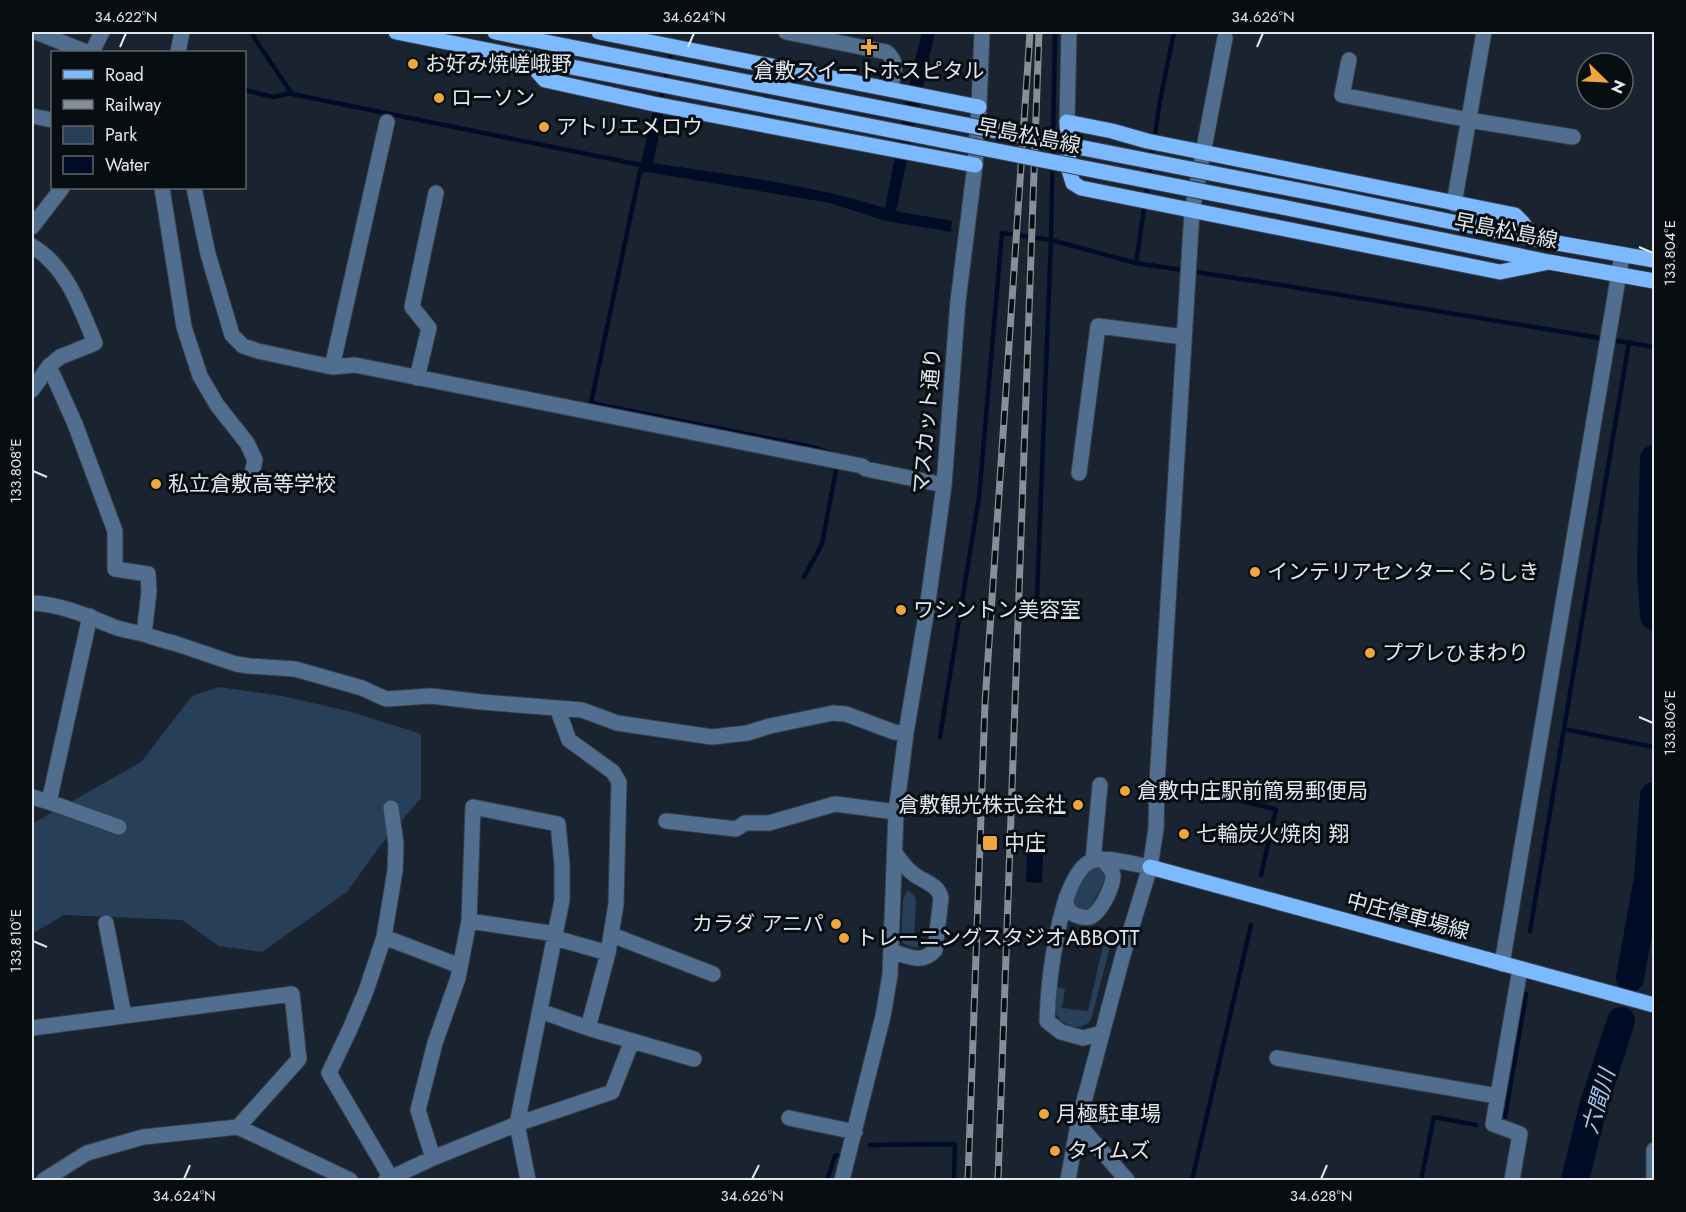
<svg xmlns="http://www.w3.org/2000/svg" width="1686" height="1212" font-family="Jost,'Noto Sans JP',sans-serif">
  <rect width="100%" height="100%" fill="#1a2430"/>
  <!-- green -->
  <path fill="#283f59" d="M219,687L282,696L348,711L421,734V798L379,847L347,892L262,952L219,946L182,920L64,915L32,934V824L141,762L192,696Z
    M1097,866L1101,868L1106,874L1105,881L1089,909L1087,911L1079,909L1073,904C1076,891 1084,872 1097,866Z
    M907,891H909L915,897L916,902L914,935L925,945C917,949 911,948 903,943L901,939L903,900Z
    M1104,942L1111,943L1091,1020C1077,1035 1057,1023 1053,1006C1052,1000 1052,992 1052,986L1065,989L1062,1008L1088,1011Z"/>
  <!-- water -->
  <path fill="#000b26" d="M922,32H935L896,211L952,221L951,232L886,221L830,203L647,172L639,173L653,108L664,111L653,163C730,175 809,184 885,208L908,90Z
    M1027,849H1043L1042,883L1026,882Z"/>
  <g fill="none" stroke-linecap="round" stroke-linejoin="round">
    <!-- stream -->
    <path stroke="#000b26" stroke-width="4.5" d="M252,32L255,39L292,94L646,166
      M1055,32L1051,240L1136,263L1281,285L1654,347
      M244,90L274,97L291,93
      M660,102L672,49
      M641,167L591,403L817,448L831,453
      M1136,263L1160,101L1174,32
      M804,577L822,544L837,465
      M1564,729L1654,747
      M940,737L979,497L1002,233L1051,240L1037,596L1043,614
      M1168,784L1276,809L1261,875
      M1530,931L1629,342
      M1505,1117L1526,994
      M870,1145L955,1144L954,1180
      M827,1180L835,1156L838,1155
      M1192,1180L1251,925
      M1421,1180L1434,1117L1476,1125"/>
    <!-- river -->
    <path stroke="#000b26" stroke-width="28" d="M1654,459L1651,569L1654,616
      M1630,978L1648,878L1654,796
      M1575,1180L1593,1107L1621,1021"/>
    <defs>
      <path id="minor" d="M36,32L86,52
        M786,32L886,52C900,62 893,75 890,89
        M92,52L102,32
        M178,52L182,32
        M1349,60L1342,95L1469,120L1573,137
        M32,116L52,120
        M1067,122L1069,32
        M162,188L184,327L200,376L217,405L247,443L255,460L253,469
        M194,188L208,254L232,335L243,346L258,351L332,367L355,365L862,466L866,469L944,485
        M1454,204L1484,32
        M32,227L62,188
        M32,246C67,267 80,307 95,343L60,357L49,366
        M332,367L387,122
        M417,378L429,328L412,307L436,193
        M32,390L49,366L75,424L115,531V569L148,574L149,592L144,634
        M1079,473L1098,326L1184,337
        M32,603C58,604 83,614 107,624C119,630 131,631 143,634C154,637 163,641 174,643L236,664L249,666L295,669L362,688L386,699L431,696L481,702L582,710L617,723L712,737L747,733L770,726L833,713L846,714L894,732L906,733
        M557,708L569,740L613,772L619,782L616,904L608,953L588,1028
        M32,797L49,802L119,827
        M49,802L90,616
        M391,808L396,844L395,871L384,937L366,991L350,1029L329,1073L391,1178
        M666,821L736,829L745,823H769L835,804L896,812
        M1093,861L1100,785
        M1066,898C1066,901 1066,904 1067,907C1070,915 1085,920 1092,916C1101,911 1114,885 1113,875C1112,868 1106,864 1102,859
        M469,921L556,934
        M106,923L124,1016
        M612,935L713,974
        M384,937L460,966
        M555,938L608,953
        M891,951C907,956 922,965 935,950L941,898C938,883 922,882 911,872C905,867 900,860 895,853
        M1502,964L1622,255
        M540,1011L588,1028L694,1059
        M32,1028L292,994L299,1059L238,1127
        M1102,1033L1083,1038L1061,1032L1047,1021C1048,987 1058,877 1091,861C1104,855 1136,865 1150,867
        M1277,1058L1497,1096
        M789,1118L855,1132
        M1078,1124L1127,1180
        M433,1158L418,1110L435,1043L458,978L469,921L473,807L558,824L562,865V900L517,1124L528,1180
        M44,1180L87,1153L143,1137L238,1127L350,1180
        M386,1180L433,1158L517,1124L612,1092L632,1041
        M842,1180L883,1016L890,975L896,812L906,733L927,609L944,485L958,301L975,165L979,107L982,32
        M1068,1180L1078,1124L1123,955L1150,867L1156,829L1157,783L1192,211L1225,38
        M1512,1180L1520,1134L1493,1124L1520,969
        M1654,1180V1150"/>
      <path id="major" d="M396,32L778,108
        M495,32L732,79
        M599,32L979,107
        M529,58L536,70L545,80L654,104L975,165
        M1333,197L1534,239L1654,260
        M1282,207L1549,262L1654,281
        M1534,239L1522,222L1515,215L1147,141L1112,131L1067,122L1069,170L1073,183L1081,188L1500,272L1549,262
        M1150,867L1654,1005"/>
    </defs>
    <!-- minor casing -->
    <use href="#minor" stroke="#363f4b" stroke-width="17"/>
    <!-- major casing -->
    <use href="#major" stroke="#363f4b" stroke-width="17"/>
    <!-- minor -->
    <use href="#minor" stroke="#516e8f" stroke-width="15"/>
    <!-- major -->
    <use href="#major" stroke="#7cb9ff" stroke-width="15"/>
    <defs>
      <path id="rail" d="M968,1180L985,703L1030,32
        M998,1180L1039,32"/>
    </defs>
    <!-- rail casing -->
    <use href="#rail" stroke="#868e98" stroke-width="7"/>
    <!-- rail -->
    <use href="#rail" stroke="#080d12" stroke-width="4.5" stroke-dasharray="14" stroke-linecap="butt"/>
    <defs>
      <path id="major-bridge" d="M732,79L1333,197
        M778,108L1282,207"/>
    </defs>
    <!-- major-bridge casing -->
    <use href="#major-bridge" stroke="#363f4b" stroke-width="17" stroke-linecap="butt"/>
    <!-- major-bridge -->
    <use href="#major-bridge" stroke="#7cb9ff" stroke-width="15"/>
  </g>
  <!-- ticks -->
  <path fill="none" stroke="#e0e7ef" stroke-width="2" d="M120,47L126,33M688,47L694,33M1257,47L1263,33M1639,247L1653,253M33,471L47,477M1639,717L1653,723M33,941L47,947M184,1179L190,1165M752,1179L759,1165M1321,1179L1327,1165"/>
  <!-- markers -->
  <g fill="#efa73d" stroke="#080d12" stroke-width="2">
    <path d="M866 38h6v6h6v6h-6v6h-6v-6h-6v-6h6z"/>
    <circle cx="413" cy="64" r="6"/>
    <circle cx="439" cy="98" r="6"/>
    <circle cx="544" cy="127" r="6"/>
    <circle cx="156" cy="484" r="6"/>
    <circle cx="1255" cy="572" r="6"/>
    <circle cx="901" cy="610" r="6"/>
    <circle cx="1370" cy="653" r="6"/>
    <circle cx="1125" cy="791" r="6"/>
    <circle cx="1078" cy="805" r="6"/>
    <circle cx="1184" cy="834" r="6"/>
    <rect x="982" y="835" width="16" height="16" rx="3"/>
    <circle cx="836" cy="924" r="6"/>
    <circle cx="844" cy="938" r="6"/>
    <circle cx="1044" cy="1114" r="6"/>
    <circle cx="1055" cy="1151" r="6"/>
  </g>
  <g text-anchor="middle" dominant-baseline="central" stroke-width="6" stroke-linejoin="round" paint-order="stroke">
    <!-- poi labels -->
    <g font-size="21" fill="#e0e7ef" stroke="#080d12" text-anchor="start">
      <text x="425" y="64">お好み焼嵯峨野</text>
      <text x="869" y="71" text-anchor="middle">倉敷スイートホスピタル</text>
      <text x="451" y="98">ローソン</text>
      <text x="556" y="127">アトリエメロウ</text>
      <text x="168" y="484">私立倉敷高等学校</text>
      <text x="1267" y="572">インテリアセンターくらしき</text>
      <text x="913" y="610">ワシントン美容室</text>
      <text x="1382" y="653">ププレひまわり</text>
      <text x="1137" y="791">倉敷中庄駅前簡易郵便局</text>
      <text x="1066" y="805" text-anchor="end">倉敷観光株式会社</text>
      <text x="1196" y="834">七輪炭火焼肉 翔</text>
      <text x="1004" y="843">中庄</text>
      <text x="824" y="924" text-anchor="end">カラダ アニパ</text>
      <text x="856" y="938">トレーニングスタジオABBOTT</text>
      <text x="1056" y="1114">月極駐車場</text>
      <text x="1067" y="1151">タイムズ</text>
    </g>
    <!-- street labels -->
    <g font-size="21" fill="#e0e7ef" stroke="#080d12">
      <text transform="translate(1029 136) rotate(11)">早島松島線</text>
      <text transform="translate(1506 231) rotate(11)">早島松島線</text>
      <text transform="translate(927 421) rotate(-85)">マスカット通り</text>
      <text transform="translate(1408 916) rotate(15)">中庄停車場線</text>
    </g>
    <!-- water labels -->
    <g font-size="22" font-style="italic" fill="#9bc8fc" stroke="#080d12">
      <text transform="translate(1598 1101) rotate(-74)">六間川</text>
    </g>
  </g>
  <!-- border -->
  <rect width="1686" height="1212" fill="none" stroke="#080d12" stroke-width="66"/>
  <!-- legend -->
  <rect x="51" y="51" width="195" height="138" fill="#080d12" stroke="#5e646a" stroke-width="1.5"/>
  <rect x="63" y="70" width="30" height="9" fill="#7cb9ff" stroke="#5e646a" stroke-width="1.5"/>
  <text x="105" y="81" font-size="18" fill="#e0e7ef">Road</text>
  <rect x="63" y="100" width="30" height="9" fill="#868e98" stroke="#5e646a" stroke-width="1.5"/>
  <text x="105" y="111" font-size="18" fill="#e0e7ef">Railway</text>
  <rect x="63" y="126" width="30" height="18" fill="#283f59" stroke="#5e646a" stroke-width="1.5"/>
  <text x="105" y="141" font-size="18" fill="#e0e7ef">Park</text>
  <rect x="63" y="156" width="30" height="18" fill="#000b26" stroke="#5e646a" stroke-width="1.5"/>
  <text x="105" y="171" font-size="18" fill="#e0e7ef">Water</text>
  <!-- north arrow -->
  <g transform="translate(1605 81) rotate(114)"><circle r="28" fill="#080d12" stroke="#5e646a" stroke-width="1.5"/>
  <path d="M0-4.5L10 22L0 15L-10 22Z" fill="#efa73d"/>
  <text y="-9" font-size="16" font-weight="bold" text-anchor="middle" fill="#e0e7ef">N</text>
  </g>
  <rect x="33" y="33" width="1620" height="1146" fill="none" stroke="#e0e7ef" stroke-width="2"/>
  <g font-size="15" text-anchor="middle" fill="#e0e7ef">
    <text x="126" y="22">34.622°N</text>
    <text x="694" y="22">34.624°N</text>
    <text x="1263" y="22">34.626°N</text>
    <text transform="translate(1670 253) rotate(-90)" y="5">133.804°E</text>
    <text transform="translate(16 471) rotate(-90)" y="5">133.808°E</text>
    <text transform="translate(1670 723) rotate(-90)" y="5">133.806°E</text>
    <text transform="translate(16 941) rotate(-90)" y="5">133.810°E</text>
    <text x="184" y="1201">34.624°N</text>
    <text x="752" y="1201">34.626°N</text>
    <text x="1321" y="1201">34.628°N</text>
  </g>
</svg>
